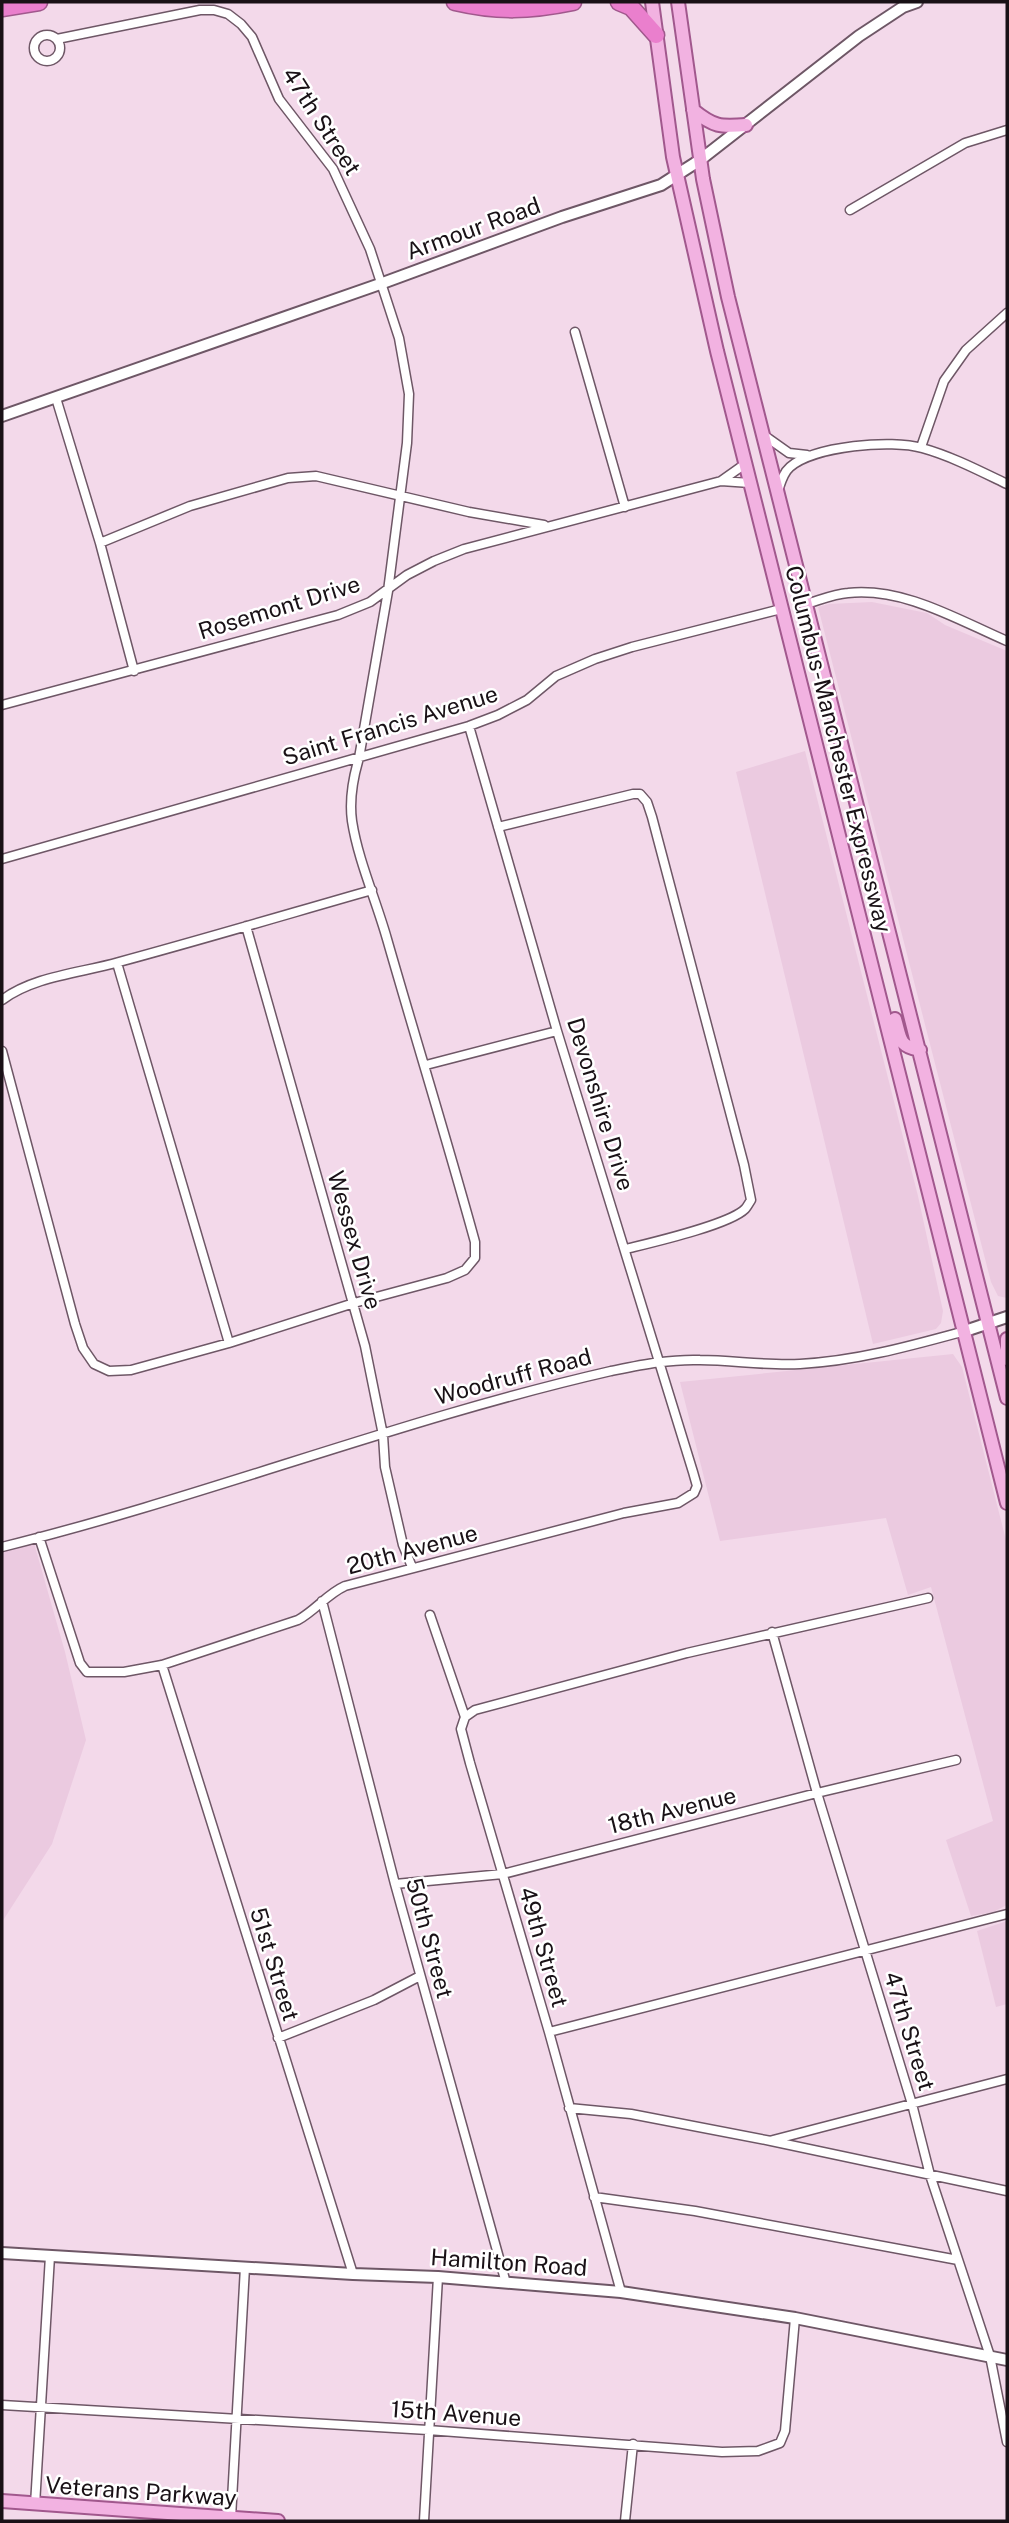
<svg xmlns="http://www.w3.org/2000/svg" width="1009" height="2523" font-family="'Public Sans',sans-serif">
  <rect width="100%" height="100%" fill="#f3d9ea"/>
  <!-- built -->
  <path fill="#ebcae0" d="M872,602L927,613L945,625L1007,651V1298L998,1296L991,1282L818,607L829,604Z
    M805,751L918,1196L943,1311L941,1323L936,1329L873,1344L736,772Z
    M953,1354L962,1367L1007,1544V1905L993,1912L971,1916L946,1840L993,1821L931,1587L908,1595L886,1518L720,1541L680,1382Z
    M34,1543L65,1652L86,1740L52,1844L2,1922V1552Z
    M1007,1921V2004L996,2007L977,1931Z"/>
  <g fill="none" stroke-linecap="round" stroke-linejoin="round">
    <defs>
      <path id="minor" d="M34 48a13 13 0 1 1 26 0a13 13 0 1 1-26 0Z
        M850,210L965,143L1007,130
        M575,332L625,507
        M56,398L100,543L134,671
        M765,436L789,453L807,455
        M921,447L944,381L966,350L1007,313
        M721,481L745,464
        M778,491C781,482 783,473 790,467C814,446 892,439 922,448C951,456 980,471 1007,484
        M100,543L190,506L288,478L316,476L469,512L544,525
        M806,604C820,600 834,594 848,593C904,587 958,620 1007,641
        M2,705L338,615L370,602L407,575L434,561L464,549L721,481L750,483
        M498,827L633,794H640L647,802L652,817L744,1165L751,1200C749,1203 747,1207 745,1209C729,1225 650,1243 626,1249
        M2,859L469,726L498,715L527,700L556,676L595,659L632,647L781,609
        M246,926L365,1346L383,1435L385,1467L403,1545L412,1567
        M117,963L229,1343
        M2,1000C34,976 81,973 119,962C204,939 288,914 372,890
        M2,1051L75,1324L83,1348L94,1364L109,1371L131,1370L229,1343L354,1303L447,1278L465,1270L475,1258V1242C447,1140 416,1040 387,939C376,900 358,860 352,821C349,799 353,778 359,758L388,591L407,443L409,394L399,338L370,249L333,169L279,99L252,37L241,24L228,14L214,10H200L57,39
        M426,1065L557,1031
        M39,1537L80,1663L87,1672H124L162,1665L298,1620C316,1610 327,1594 345,1586L624,1513L678,1503L694,1493L697,1486L693,1472L557,1031L469,726
        M2,1547C207,1496 405,1418 611,1371C641,1365 669,1359 700,1360C733,1360 766,1366 800,1364C857,1361 910,1346 965,1331
        M322,1601L395,1884L506,2283
        M430,1615L465,1717L461,1729L470,1763L549,2032L621,2292
        M772,1632L817,1793L912,2104L930,2175L990,2356L1007,2442
        M162,1665L353,2274
        M465,1717L475,1710L687,1653L928,1598
        M395,1884L503,1874L817,1793L956,1760
        M549,2032L1007,1914
        M278,2038L374,2000L420,1976
        M569,2108L631,2114L771,2141L1007,2191
        M773,2140L1007,2079
        M594,2197L695,2211L958,2260
        M2,2405L428,2430L722,2452L758,2451L780,2443L785,2431L795,2318
        M35,2505L50,2256
        M231,2518L245,2267
        M424,2521L438,2277
        M625,2521L633,2444"/>
      <path id="tertiary" d="M2,416L380,284L562,217L661,185L700,160L859,36L903,7L917,2
        M965,1331L1007,1317
        M2,2253L353,2274L438,2277L621,2292L795,2318L1007,2360"/>
      <path id="primary" d="M652,2L673,157L717,351L1007,1503
        M678,2L703,179L728,297L1007,1398
        M693,110C714,127 720,127 746,125
        M895,1019C901,1039 898,1046 920,1050
        M1007,1339V1359
        M2,2501L278,2521"/>
      <path id="motorway" d="M455,2C498,12 529,11 573,2
        M619,2L631,7L656,35
        M2,8L39,2"/>
    </defs>
    <!-- minor casing -->
    <use href="#minor" stroke="#6e5766" stroke-width="11"/>
    <!-- tertiary casing -->
    <use href="#tertiary" stroke="#6e5766" stroke-width="14"/>
    <!-- primary casing -->
    <use href="#primary" stroke="#a1588d" stroke-width="16"/>
    <!-- motorway casing -->
    <use href="#motorway" stroke="#a1588d" stroke-width="19"/>
    <!-- minor -->
    <use href="#minor" stroke="#fff" stroke-width="8"/>
    <!-- tertiary -->
    <use href="#tertiary" stroke="#fff" stroke-width="10"/>
    <!-- primary -->
    <use href="#primary" stroke="#f2b2e1" stroke-width="12"/>
    <!-- motorway -->
    <use href="#motorway" stroke="#ea7fcd" stroke-width="16"/>
  </g>
  <g text-anchor="middle" dominant-baseline="central" stroke-width="5" stroke-linejoin="round" paint-order="stroke">
    <!-- street labels -->
    <g font-size="23" fill="#191116" stroke="#fff">
      <text transform="translate(322 121) rotate(57)">47th Street</text>
      <text transform="translate(473 228) rotate(-20)">Armour Road</text>
      <text transform="translate(279 607) rotate(-17)">Rosemont Drive</text>
      <text transform="translate(390 725) rotate(-17)">Saint Francis Avenue</text>
      <text transform="translate(839 749) rotate(76)">Columbus-Manchester Expressway</text>
      <text transform="translate(601 1104) rotate(73)">Devonshire Drive</text>
      <text transform="translate(355 1240) rotate(74)">Wessex Drive</text>
      <text transform="translate(513 1376) rotate(-15)">Woodruff Road</text>
      <text transform="translate(412 1549) rotate(-15)">20th Avenue</text>
      <text transform="translate(672 1810) rotate(-14)">18th Avenue</text>
      <text transform="translate(430 1938) rotate(75)">50th Street</text>
      <text transform="translate(544 1947) rotate(74)">49th Street</text>
      <text transform="translate(275 1964) rotate(73)">51st Street</text>
      <text transform="translate(910 2031) rotate(73)">47th Street</text>
      <text transform="translate(509 2262) rotate(4)">Hamilton Road</text>
      <text transform="translate(456 2413) rotate(4)">15th Avenue</text>
      <text transform="translate(141 2491) rotate(4)">Veterans Parkway</text>
    </g>
  </g>
  <!-- border -->
  <rect width="1009" height="2523" fill="none" stroke="#191116" stroke-width="7"/>
</svg>
